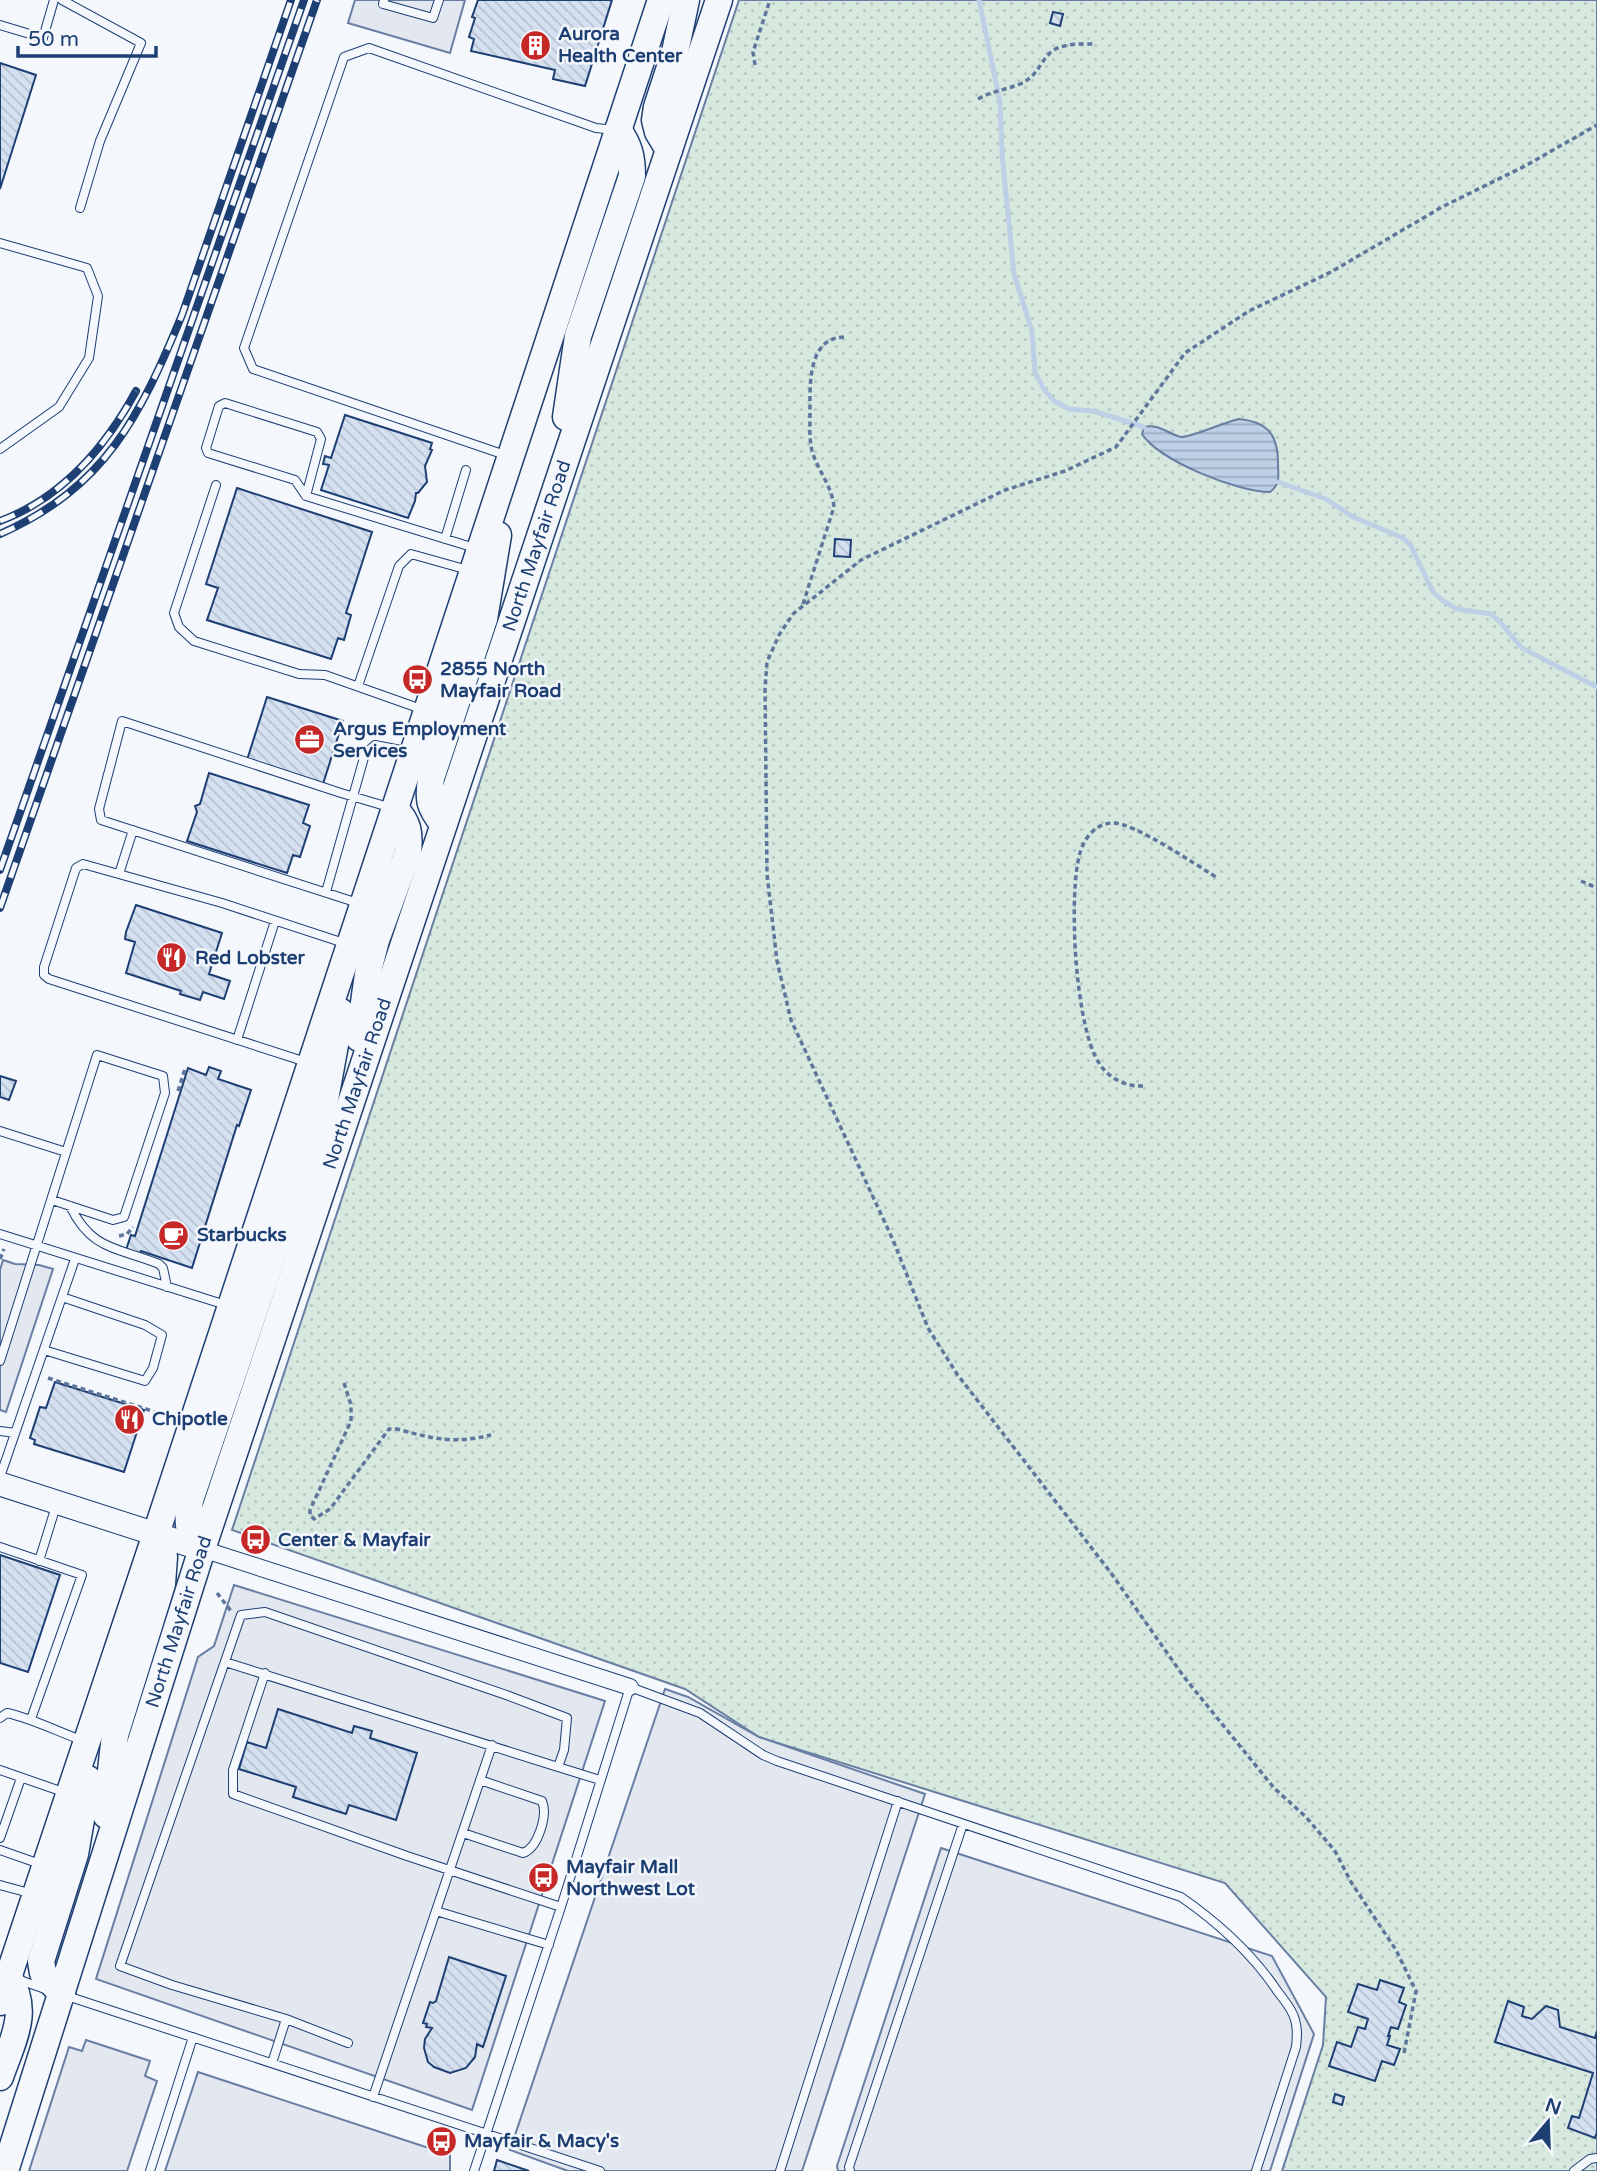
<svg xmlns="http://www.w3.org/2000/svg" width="1597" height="2171" font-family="'Varela Round',sans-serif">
  <defs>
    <pattern id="grass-dots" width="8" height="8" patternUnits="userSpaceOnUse" patternTransform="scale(1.75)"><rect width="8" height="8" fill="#d7e8df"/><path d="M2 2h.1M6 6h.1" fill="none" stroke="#b8c8c3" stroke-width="1.8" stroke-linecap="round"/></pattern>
    <pattern id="water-rules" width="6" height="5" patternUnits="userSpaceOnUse" patternTransform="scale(1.75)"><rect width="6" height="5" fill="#bed0e5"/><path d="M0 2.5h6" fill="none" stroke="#9aaabe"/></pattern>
    <pattern id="building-back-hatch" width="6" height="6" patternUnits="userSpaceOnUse" patternTransform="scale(1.75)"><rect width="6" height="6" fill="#d5e0f0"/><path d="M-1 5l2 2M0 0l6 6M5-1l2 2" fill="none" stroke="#b6c1d1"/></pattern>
  </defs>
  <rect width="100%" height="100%" fill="#f4f7fb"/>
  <!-- grass -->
  <path fill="url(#grass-dots)" stroke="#687fa3" stroke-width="2" d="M739,0H1597V2171H1282L1323,2045L1326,1997L1225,1883L759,1737L685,1689L232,1530Z"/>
  <!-- parking -->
  <path fill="#e3e8f0" stroke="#687fa3" stroke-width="2" d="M355,0H465L450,53L348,23Z
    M3,1260L15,1264L39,1265L53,1269L6,1412L0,1410V1270Z
    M234,1585L605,1701L472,2110L96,1979L198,1657L214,1646Z
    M665,1689L688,1697L759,1737L925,1794L802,2171H568L510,2150Z
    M941,1848L1272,1956L1314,2034L1270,2171H838L837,2166Z
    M86,2040L150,2061L145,2076L157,2081L127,2171H29L69,2047L82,2051Z
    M198,2072L450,2155V2171H165Z"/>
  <!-- water -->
  <path fill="url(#water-rules)" stroke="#687fa3" stroke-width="2" d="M1239,419C1268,422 1278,435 1278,463C1278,475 1281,484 1270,492C1238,492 1159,461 1142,434L1144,427C1158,423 1168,434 1181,437C1189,438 1225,422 1239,419Z"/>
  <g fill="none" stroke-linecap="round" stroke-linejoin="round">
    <!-- stream -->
    <path stroke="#bed0e5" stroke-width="5" d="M979,0L1000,102L1002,154L1014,274L1032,331L1035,372L1043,388L1054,401L1069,409L1093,411L1144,427
      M1278,482L1326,499L1353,517L1403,538L1411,546L1433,592L1443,601L1457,609L1491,614L1499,621L1522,648L1597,687"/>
  </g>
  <!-- building -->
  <path fill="url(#building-back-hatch)" stroke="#1d3f73" stroke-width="2" d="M478,0H612L585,86L553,79L555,70L471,51L474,39L469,37L475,18L472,17Z
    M1053,12L1063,14L1060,26L1050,23Z
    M0,63L36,75L0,189Z
    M345,415L432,443L430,449L432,450L425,466L427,482L418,493H416L415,501L408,518L321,490L329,465L323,464L325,456L331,458Z
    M237,488L372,532L346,613L351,615L344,640L338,638L331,659L207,620L218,588L206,584Z
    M835,539L851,540L850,557L834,556Z
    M267,697L343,721L323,784L247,760Z
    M209,773L309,805L303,823L310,826L300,857L293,855L287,873L187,841L197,812L195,806L200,804Z
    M136,905L222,933L209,974L230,981L224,999L203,992L200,1000L180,994L181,991L126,973L135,942L125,939L126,932Z
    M209,1067L221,1071L218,1079L251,1090L239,1126L237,1125L192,1268L141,1251L139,1255L126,1250L131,1235L135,1236L188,1068L206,1075Z
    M0,1076L16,1081L9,1100L0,1097Z
    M55,1382L144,1410L124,1472L34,1444L35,1440L30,1438L40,1407L46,1408Z
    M0,1555L60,1575L28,1672L0,1663Z
    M278,1709L352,1733L354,1726L372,1731L370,1738L417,1753L396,1820L349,1805L346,1814L293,1797L296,1787L239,1769L247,1742L266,1748Z
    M449,1957L506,1976L483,2047L477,2044L475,2057L466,2068L450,2073L434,2067L428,2062L424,2048L425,2039L432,2028L426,2027L427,2024L423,2023L430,2002L433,2003L436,2001Z
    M1380,1980L1404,1988L1399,2002L1406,2005L1398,2029L1391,2027L1388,2036H1390L1387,2045L1400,2049L1394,2065L1382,2061L1375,2081L1329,2066L1337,2042L1351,2047L1358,2027L1365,2029L1368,2019L1348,2012L1358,1984L1377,1990Z
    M1508,2001L1524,2007L1522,2016L1532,2019L1546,2006L1558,2010L1560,2027L1595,2038L1597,2031V2132L1595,2138L1568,2128L1572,2116L1579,2118L1593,2073L1495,2042Z
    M1335,2094L1344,2097L1342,2105L1333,2102Z
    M497,2160L529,2171H494Z"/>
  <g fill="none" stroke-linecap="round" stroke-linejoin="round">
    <defs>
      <path id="lane" d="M62,0L141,43L100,141L80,208
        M384,0L383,4L433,18L439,0
        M0,25L43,38L54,0
        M0,243L87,268L98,296L89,358L59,407L0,449
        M508,456L253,369L244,348L344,57L369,48L596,128L615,130
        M216,485L174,613L179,627L194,641L299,674L325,675L424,710
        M306,496L321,439L317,432L225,403L219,406L206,448L208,453L295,480L306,496L478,549
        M445,539L466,470
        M358,686L399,566L411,554L468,570
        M119,874L133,830
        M326,892L365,754L375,745L411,752
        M361,904L101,820L99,809L122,721L341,793L392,808
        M237,1040L275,921
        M306,1062L49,979L44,975V967L76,868L83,864L222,903L347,944
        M0,1131L66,1152
        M70,1206C92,1251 117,1247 159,1264L163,1268L167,1287
        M0,1234L229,1306
        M44,1350L145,1381L153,1368L162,1335L145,1325L62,1297
        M0,1361L97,1055L163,1076L165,1093L124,1217L113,1220L52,1200
        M0,1431L15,1433
        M0,1477L75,1259
        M0,1547L82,1575L31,1719
        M39,1561L56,1506
        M225,1662L558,1767
        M265,1673L233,1770V1794L407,1856L561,1907
        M0,1718L7,1713C34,1719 58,1732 84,1741
        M0,1770L66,1793
        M463,1833L523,1853C538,1848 548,1815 542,1801L480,1780
        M0,1838L21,1778
        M0,1850L40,1864
        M0,1885L33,1894
        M436,1911L549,1945
        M17,1979L45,1989
        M64,1995L600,2171
        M286,2019L172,1985L120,1966L241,1615L265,1612L509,1696L567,1718L564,1750L558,1767L600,1780
        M272,2063L286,2019L348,2043
        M373,2097L492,1745
        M150,2171L193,2037
        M474,2171L561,1907L630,1687L700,1713L763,1755L777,1761L1181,1897C1220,1924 1252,1953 1278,1992C1284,2000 1293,2010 1295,2020C1298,2029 1297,2037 1296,2047L1256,2171
        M780,2171L898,1801
        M850,2171L849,2167L963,1824
        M1574,2171L1590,2159L1597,2158"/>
      <path id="street" d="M202,1549L630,1687"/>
      <path id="secondary" d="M0,1484L202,1549"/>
      <g id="primary">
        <path d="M669,150L658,132L655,120L657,107L675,52L686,0"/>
        <path d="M566,417L578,336L632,176C632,157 629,145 618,130"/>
        <path d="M443,824C429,806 428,800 431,778L484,619L498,535"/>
        <path d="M359,1038L369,967L376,940L408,852C410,833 408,822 395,809"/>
        <path d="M202,1549C187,1530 187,1524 190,1500L324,1105L341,1012"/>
        <path d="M106,1815L115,1735L162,1584L164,1557L156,1534"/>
        <path d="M62,1994L43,1973L41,1961L75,1854L88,1779"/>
        <path d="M0,2002L156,1534L661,0"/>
        <path d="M0,2077C12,2041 31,2012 8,1976"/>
        <path id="s1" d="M5,2171L202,1549L719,0"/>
      </g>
    </defs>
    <!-- lane casing -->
    <use href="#lane" stroke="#1d3f73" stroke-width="10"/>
    <!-- street casing -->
    <use href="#street" stroke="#1d3f73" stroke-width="18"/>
    <!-- secondary casing -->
    <use href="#secondary" stroke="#1d3f73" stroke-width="25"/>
    <!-- primary casing -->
    <use href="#primary" stroke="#1d3f73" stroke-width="29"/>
    <!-- path -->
    <path stroke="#5e769c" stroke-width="3.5" stroke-dasharray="5 3.5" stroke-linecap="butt" d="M755,65L753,52L770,0
      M978,99C992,91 1005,90 1020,84C1038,76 1039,63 1051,52C1062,43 1081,44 1095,44
      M803,604L834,507C832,486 818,471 812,451C809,438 810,426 810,413C810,386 807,338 844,337
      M1581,881L1597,888
      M1143,1086C1126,1087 1108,1078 1099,1063C1075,1027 1068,894 1080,853C1084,838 1096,823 1113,823C1133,822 1196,865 1216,877
      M178,1091L185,1069
      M119,1236L127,1234L133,1227
      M0,1259L4,1249
      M48,1378L168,1416
      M344,1383L351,1405V1421L310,1510V1515L314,1519L330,1509L389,1429H397C434,1439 454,1444 491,1435
      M217,1593L231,1611
      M1404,2053L1416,1991L1396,1950L1351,1882L1335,1851L1306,1817L1274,1788L1184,1677L1111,1573L957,1374L928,1328L893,1240L791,1020L777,961L767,874L765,688L767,662L779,635L793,614L861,560L1005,490L1065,471L1116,447L1185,353L1249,311L1331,272L1442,207L1525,166L1597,125"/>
    <!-- lane -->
    <use href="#lane" stroke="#f4f7fb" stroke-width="8"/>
    <!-- street -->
    <use href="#street" stroke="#f4f7fb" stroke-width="16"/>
    <!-- secondary -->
    <use href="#secondary" stroke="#f4f7fb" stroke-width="23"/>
    <!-- primary -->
    <use href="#primary" stroke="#f4f7fb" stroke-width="26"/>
    <defs>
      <path id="rail" d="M0,521C62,498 105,448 136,391
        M0,534C106,487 140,416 182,315L291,0
        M0,870L304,0
        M0,908L317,0"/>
    </defs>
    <!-- rail casing -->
    <use href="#rail" stroke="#1d3f73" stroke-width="8"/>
    <!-- rail -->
    <use href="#rail" stroke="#f4f7fb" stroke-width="5" stroke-dasharray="16" stroke-linecap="butt"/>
  </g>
  <!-- icons -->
  <defs>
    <symbol id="building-disc" viewBox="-11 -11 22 22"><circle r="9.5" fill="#c62828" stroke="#f4f7fb"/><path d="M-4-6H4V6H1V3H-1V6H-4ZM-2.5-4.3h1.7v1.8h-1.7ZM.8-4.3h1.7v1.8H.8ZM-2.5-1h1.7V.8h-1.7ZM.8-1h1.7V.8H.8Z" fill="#fff"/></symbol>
    <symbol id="bus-disc" viewBox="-11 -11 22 22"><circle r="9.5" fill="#c62828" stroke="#f4f7fb"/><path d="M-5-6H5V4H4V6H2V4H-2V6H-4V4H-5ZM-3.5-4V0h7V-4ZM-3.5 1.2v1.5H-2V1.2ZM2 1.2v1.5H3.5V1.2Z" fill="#fff"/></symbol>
    <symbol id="office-disc" viewBox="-11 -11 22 22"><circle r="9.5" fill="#c62828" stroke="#f4f7fb"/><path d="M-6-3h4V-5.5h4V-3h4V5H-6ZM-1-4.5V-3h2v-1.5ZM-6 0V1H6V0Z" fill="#fff"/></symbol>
    <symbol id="restaurant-disc" viewBox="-11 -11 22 22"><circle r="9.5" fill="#c62828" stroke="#f4f7fb"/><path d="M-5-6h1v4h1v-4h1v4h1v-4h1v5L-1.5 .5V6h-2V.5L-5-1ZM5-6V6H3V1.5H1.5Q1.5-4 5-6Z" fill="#fff"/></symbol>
    <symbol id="cafe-disc" viewBox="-11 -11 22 22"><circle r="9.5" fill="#c62828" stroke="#f4f7fb"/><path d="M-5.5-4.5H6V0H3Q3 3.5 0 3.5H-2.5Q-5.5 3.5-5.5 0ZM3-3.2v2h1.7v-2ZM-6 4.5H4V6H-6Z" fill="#fff"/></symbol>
  </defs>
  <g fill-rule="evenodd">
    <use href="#building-disc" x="518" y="28" width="35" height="35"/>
    <use href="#bus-disc" x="400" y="662" width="35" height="35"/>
    <use href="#office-disc" x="292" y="722" width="35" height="35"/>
    <use href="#restaurant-disc" x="154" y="940" width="35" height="35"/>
    <use href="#cafe-disc" x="156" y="1218" width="35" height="35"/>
    <use href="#restaurant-disc" x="112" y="1402" width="35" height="35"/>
    <use href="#bus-disc" x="238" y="1522" width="35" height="35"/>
    <use href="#bus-disc" x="526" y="1860" width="35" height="35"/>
    <use href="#bus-disc" x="424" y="2124" width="35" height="35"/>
  </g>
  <g text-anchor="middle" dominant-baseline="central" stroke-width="5" stroke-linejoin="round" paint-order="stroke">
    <!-- poi labels -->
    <g font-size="19" font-weight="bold" fill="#1d3f73" stroke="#f4f7fb" text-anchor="start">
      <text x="558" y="34">Aurora<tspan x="558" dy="22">Health Center</tspan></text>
      <text x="440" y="669">2855 North<tspan x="440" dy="22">Mayfair Road</tspan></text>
      <text x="333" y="729">Argus Employment<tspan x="333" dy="22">Services</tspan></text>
      <text x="195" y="958">Red Lobster</text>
      <text x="197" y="1235">Starbucks</text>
      <text x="152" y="1419">Chipotle</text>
      <text x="278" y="1540">Center &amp; Mayfair</text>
      <text x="566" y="1867">Mayfair Mall<tspan x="566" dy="22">Northwest Lot</tspan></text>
      <text x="464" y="2141">Mayfair &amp; Macy's</text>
    </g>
    <!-- street labels -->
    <g font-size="19" fill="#1d3f73" stroke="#f4f7fb">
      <text stroke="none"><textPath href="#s1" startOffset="1710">North Mayfair Road</textPath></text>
      <text stroke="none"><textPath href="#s1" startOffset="1143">North Mayfair Road</textPath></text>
      <text stroke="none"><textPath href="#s1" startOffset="576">North Mayfair Road</textPath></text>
    </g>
  </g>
  <!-- north arrow -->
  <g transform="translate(1548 2122) rotate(19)" stroke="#f4f7fb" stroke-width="5" paint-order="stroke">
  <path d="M0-5L12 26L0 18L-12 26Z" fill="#1d3f73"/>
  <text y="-10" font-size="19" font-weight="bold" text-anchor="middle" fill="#1d3f73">N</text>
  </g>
  <!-- scale -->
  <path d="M18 46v10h138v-10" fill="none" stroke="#1d3f73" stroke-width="3.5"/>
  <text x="28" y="46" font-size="21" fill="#1d3f73" stroke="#f4f7fb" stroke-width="5" paint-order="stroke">50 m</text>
</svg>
